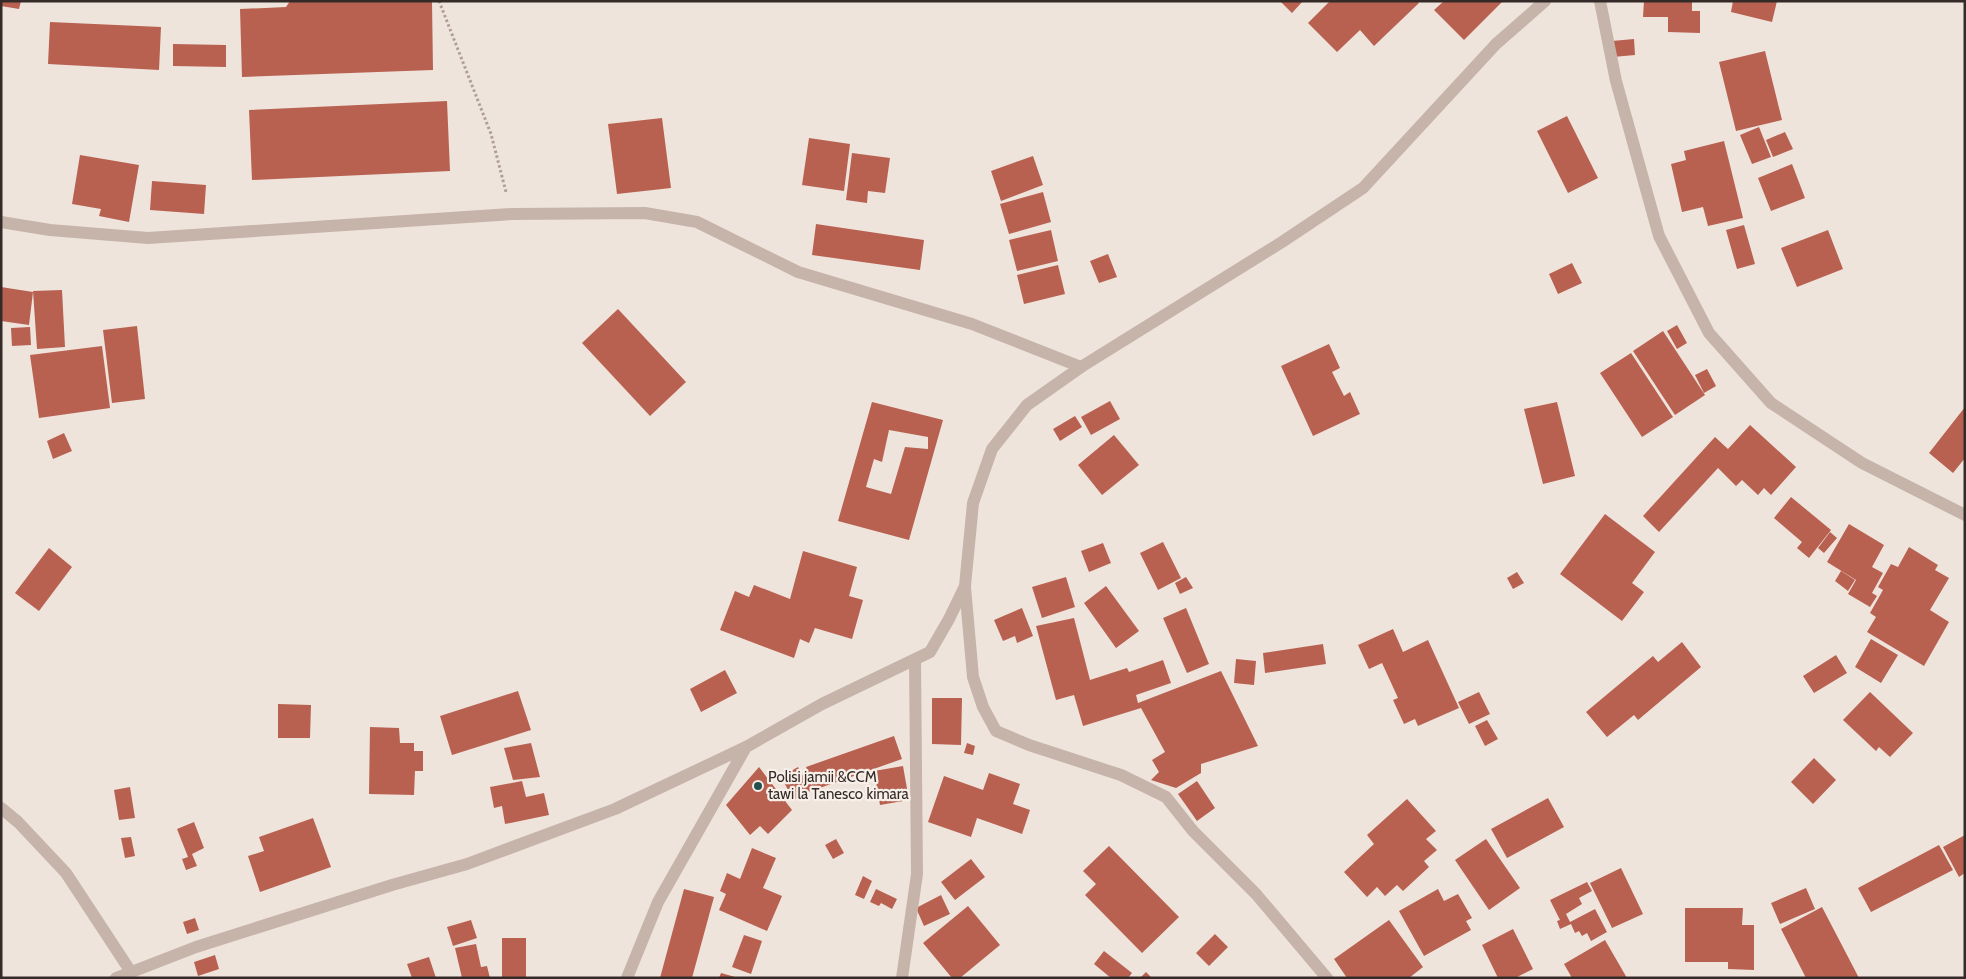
<svg xmlns="http://www.w3.org/2000/svg" width="1966" height="979" font-family="Cabin,sans-serif">
  <rect width="100%" height="100%" fill="#efe4dc"/>
  <!-- building -->
  <path fill="#b86151" fill-rule="evenodd" d="M1,1H21L19,9L1,6Z
    M290,1H432L433,70L242,77L240,9L286,7Z
    M1280,1H1303L1292,13Z
    M1330,1H1417L1419,3L1374,46L1360,30L1337,52L1308,23Z
    M1444,1H1503L1464,40L1434,10Z
    M1644,1H1692V11H1700V33L1668,32V17H1643Z
    M1733,1H1777L1772,22L1731,12Z
    M50,22L161,27L159,70L48,64Z
    M1634,39L1635,55L1613,57L1612,41Z
    M173,44L226,45V67L173,66Z
    M1765,51L1782,120L1736,131L1719,62Z
    M447,101L450,171L252,180L249,110Z
    M1567,116L1598,178L1568,193L1537,131Z
    M662,118L671,188L617,194L608,124Z
    M1759,127L1771,157L1752,164L1740,135Z
    M1785,132L1793,149L1773,157L1766,140Z
    M809,138L850,144L844,191L802,185Z
    M1724,141L1743,218L1708,226L1703,207L1682,212L1671,164L1686,160L1684,151Z
    M852,153L890,158L885,193L868,191L867,203L846,200Z
    M80,155L139,165L129,222L99,216L101,209L72,204Z
    M1033,156L1043,185L1001,201L991,171Z
    M1792,164L1805,198L1771,211L1758,178Z
    M152,181L206,185L204,214L150,210Z
    M1043,192L1051,222L1009,234L1000,204Z
    M816,224L924,240L920,270L812,255Z
    M1744,225L1755,264L1737,269L1726,230Z
    M1051,230L1058,261L1017,271L1009,240Z
    M1828,230L1843,269L1797,287L1781,248Z
    M1108,254L1117,277L1099,283L1090,261Z
    M1572,263L1582,283L1558,294L1549,274Z
    M1058,265L1065,294L1024,304L1017,275Z
    M1,287L33,292L29,325L1,321Z
    M62,290L65,347L37,349L33,291Z
    M618,309L686,382L650,416L582,343Z
    M1677,325L1687,343L1677,349L1667,331Z
    M137,326L145,399L112,403L103,330Z
    M30,327L31,345L12,346L11,328Z
    M1663,331L1705,395L1675,415L1633,351Z
    M1329,344L1340,368L1332,372L1344,396L1350,392L1360,414L1313,436L1281,366Z
    M102,346L110,408L39,418L30,355Z
    M1631,353L1673,417L1642,437L1600,373Z
    M1707,369L1716,386L1704,393L1695,375Z
    M1110,401L1120,419L1091,435L1081,417Z
    M872,402L943,420L909,540L838,521ZM889,430L928,437V449L905,447L891,494L866,487L874,459L882,462Z
    M1557,402L1575,476L1543,484L1524,409Z
    M1965,407V458L1953,473L1929,453Z
    M1075,416L1082,427L1060,441L1053,429Z
    M1750,425L1796,467L1771,495L1764,488L1758,495L1742,480L1736,486L1718,468L1659,532L1643,516L1715,437L1728,449Z
    M64,433L72,451L53,459L47,441Z
    M1114,435L1139,465L1102,495L1078,465Z
    M1791,497L1831,530L1809,558L1797,548L1802,542L1774,518Z
    M1605,514L1655,552L1632,583L1644,592L1622,621L1560,574Z
    M1849,524L1884,545L1872,567L1883,573L1872,593L1877,596L1870,607L1848,594L1856,580L1827,562Z
    M1830,532L1837,538L1824,553L1818,548Z
    M1163,542L1181,578L1158,590L1140,553Z
    M1103,543L1111,563L1089,572L1081,551Z
    M1909,547L1938,565L1935,570L1949,578L1930,610L1949,622L1924,666L1867,632L1876,617L1870,613L1883,590L1878,587L1891,564L1898,567Z
    M49,548L72,567L39,611L15,593Z
    M803,551L857,567L849,596L863,600L852,639L815,628L809,643L800,639L794,658L720,630L735,591L749,597L754,585L790,599Z
    M1841,571L1855,580L1848,591L1835,581Z
    M1517,572L1524,583L1513,589L1507,578Z
    M1066,577L1075,607L1042,618L1032,587Z
    M1186,577L1193,588L1180,594L1175,583Z
    M1106,586L1139,631L1116,648L1084,603Z
    M1022,608L1033,636L1017,643L1015,636L1003,641L994,620Z
    M1186,608L1209,664L1187,673L1163,618Z
    M1074,618L1090,680L1127,668L1129,672L1163,660L1171,683L1136,695L1138,703L1221,671L1258,746L1201,764V773L1176,788L1151,780L1159,772L1152,760L1165,752L1141,708L1083,726L1074,695L1056,700L1036,626Z
    M1393,629L1403,652L1428,640L1459,708L1418,726L1415,719L1404,724L1393,700L1398,698L1382,663L1369,669L1358,645Z
    M1871,639L1898,655L1881,683L1855,667Z
    M1682,642L1701,667L1638,720L1634,715L1607,737L1586,712L1653,656L1658,662Z
    M1323,644L1326,664L1265,673L1263,653Z
    M1836,655L1847,673L1814,693L1803,676Z
    M1236,659L1256,661L1254,685L1234,683Z
    M725,670L737,693L701,712L690,689Z
    M518,691L531,730L452,755L440,716Z
    M1479,692L1490,714L1469,724L1458,702Z
    M1870,692L1913,733L1890,757L1879,747L1876,751L1843,720Z
    M932,698H962L961,745L932,744Z
    M278,704L311,705L310,738H278Z
    M1487,720L1498,739L1485,746L1475,726Z
    M370,727L399,728L400,743H414V751H423V771H415L414,795L369,794Z
    M894,736L902,759L814,790L806,767Z
    M531,743L540,777L513,780L504,748Z
    M967,743L975,746L973,755L964,753Z
    M1814,758L1836,780L1813,804L1791,782Z
    M903,766L909,800L880,805L874,771Z
    M759,767L792,810L768,834L760,826L750,835L726,805Z
    M798,767L803,776L806,775L814,789L793,800L785,784L788,782L784,775Z
    M989,773L1020,784L1013,804L1030,810L1022,834L977,818L971,837L928,822L944,776L983,790Z
    M522,781L526,797L544,793L549,815L505,824L502,806L494,808L490,787Z
    M1197,781L1215,808L1197,821L1178,794Z
    M130,787L135,818L119,820L114,790Z
    M1548,798L1564,827L1507,858L1491,829Z
    M1407,799L1436,831L1426,839L1437,850L1424,861L1429,867L1403,891L1397,885L1385,896L1377,887L1367,897L1344,872L1374,844L1367,835Z
    M313,818L331,867L260,892L248,856L264,851L259,837Z
    M194,822L204,848L192,854L197,866L186,870L182,859L188,857L177,829Z
    M1965,835V873L1959,877L1943,847Z
    M131,837L135,856L125,858L121,838Z
    M836,839L844,853L833,859L825,845Z
    M1486,839L1520,888L1489,910L1455,860Z
    M1939,845L1953,870L1871,912L1858,888Z
    M1109,846L1179,917L1142,953L1085,895L1096,884L1083,871Z
    M752,848L776,858L763,888L782,896L767,931L719,910L726,894L720,891L727,873L740,879Z
    M971,859L985,877L955,900L941,882Z
    M1621,868L1643,914L1612,928L1590,883Z
    M863,876L872,881L864,899L855,895Z
    M1587,882L1592,891L1579,898L1582,904L1566,914L1570,922L1595,909L1607,932L1591,941L1587,933L1582,936L1579,931L1575,933L1571,924L1560,929L1557,921L1560,920L1550,900Z
    M1806,888L1815,909L1780,924L1771,903Z
    M684,889L714,897L692,978H660Z
    M876,889L897,899L892,909L881,903L879,906L870,902Z
    M1438,889L1444,901L1458,894L1472,918L1466,921L1471,930L1424,956L1399,911Z
    M941,895L950,914L924,926L916,908Z
    M968,906L1000,945L960,978H952L923,943Z
    M1822,907L1859,978H1806L1781,929Z
    M1685,908H1743L1742,925H1754V970L1728,969V962H1685Z
    M195,918L199,930L187,934L183,922Z
    M471,920L477,938L453,946L447,927Z
    M1389,920L1423,967L1409,978H1347L1334,959Z
    M1513,929L1533,969L1515,978H1498L1482,945Z
    M1215,934L1228,947L1209,966L1196,953Z
    M744,935L762,941L751,974L732,967Z
    M502,938H526V978L502,977Z
    M1605,940L1627,978H1572L1564,964Z
    M476,944L481,967L487,966L490,978H462L455,948Z
    M1104,951L1132,973L1128,978H1111L1094,964Z
    M215,955L219,969L198,976L194,962Z
    M429,957L436,978H412L407,964Z
    M1146,972L1152,978H1140Z
    M721,973L735,977V978H719Z"/>
  <g fill="none" stroke-linecap="round" stroke-linejoin="round">
    <!-- path -->
    <path stroke="#b19e94" stroke-width="3" stroke-dasharray="2.5 2.5" stroke-linecap="butt" d="M439,1L491,134L506,192"/>
    <!-- service -->
    <path stroke="#c6b4aa" stroke-width="12" d="M1,222L50,230L148,238L512,214L645,213L697,222L798,272L972,324L1081,367"/>
    <!-- minor -->
    <path stroke="#c6b4aa" stroke-width="12" d="M1600,1L1616,81L1659,236L1709,333L1771,403L1862,463L1965,515
      M965,587L973,677L983,707L996,731L1029,745L1121,775L1166,797L1193,831L1256,894L1327,978
      M1,808L18,822L66,873L131,972
      M116,978L196,947L392,885L467,864L615,809L746,747L822,704L930,652L949,619L965,586L973,503L992,449L1027,405L1081,367L1282,242L1363,188L1496,44L1545,1
      M627,978L658,902L746,747
      M902,978L917,874L915,661"/>
  </g>
  <!-- markers -->
  <circle fill="#23504f" stroke="#f7efe8" stroke-width="2" cx="758" cy="786" r="5"/>
  <g text-anchor="middle" dominant-baseline="central" stroke-width="4.5" stroke-linejoin="round" paint-order="stroke">
    <!-- poi labels -->
    <g font-size="15" fill="#342b28" stroke="#f7efe8" text-anchor="start">
      <text x="768" y="777">Polisi jamii &amp;CCM<tspan x="768" dy="17">tawi la Tanesco kimara</tspan></text>
    </g>
  </g>
  <!-- border -->
  <rect width="1966" height="979" fill="none" stroke="#342b28" stroke-width="5"/>
</svg>
